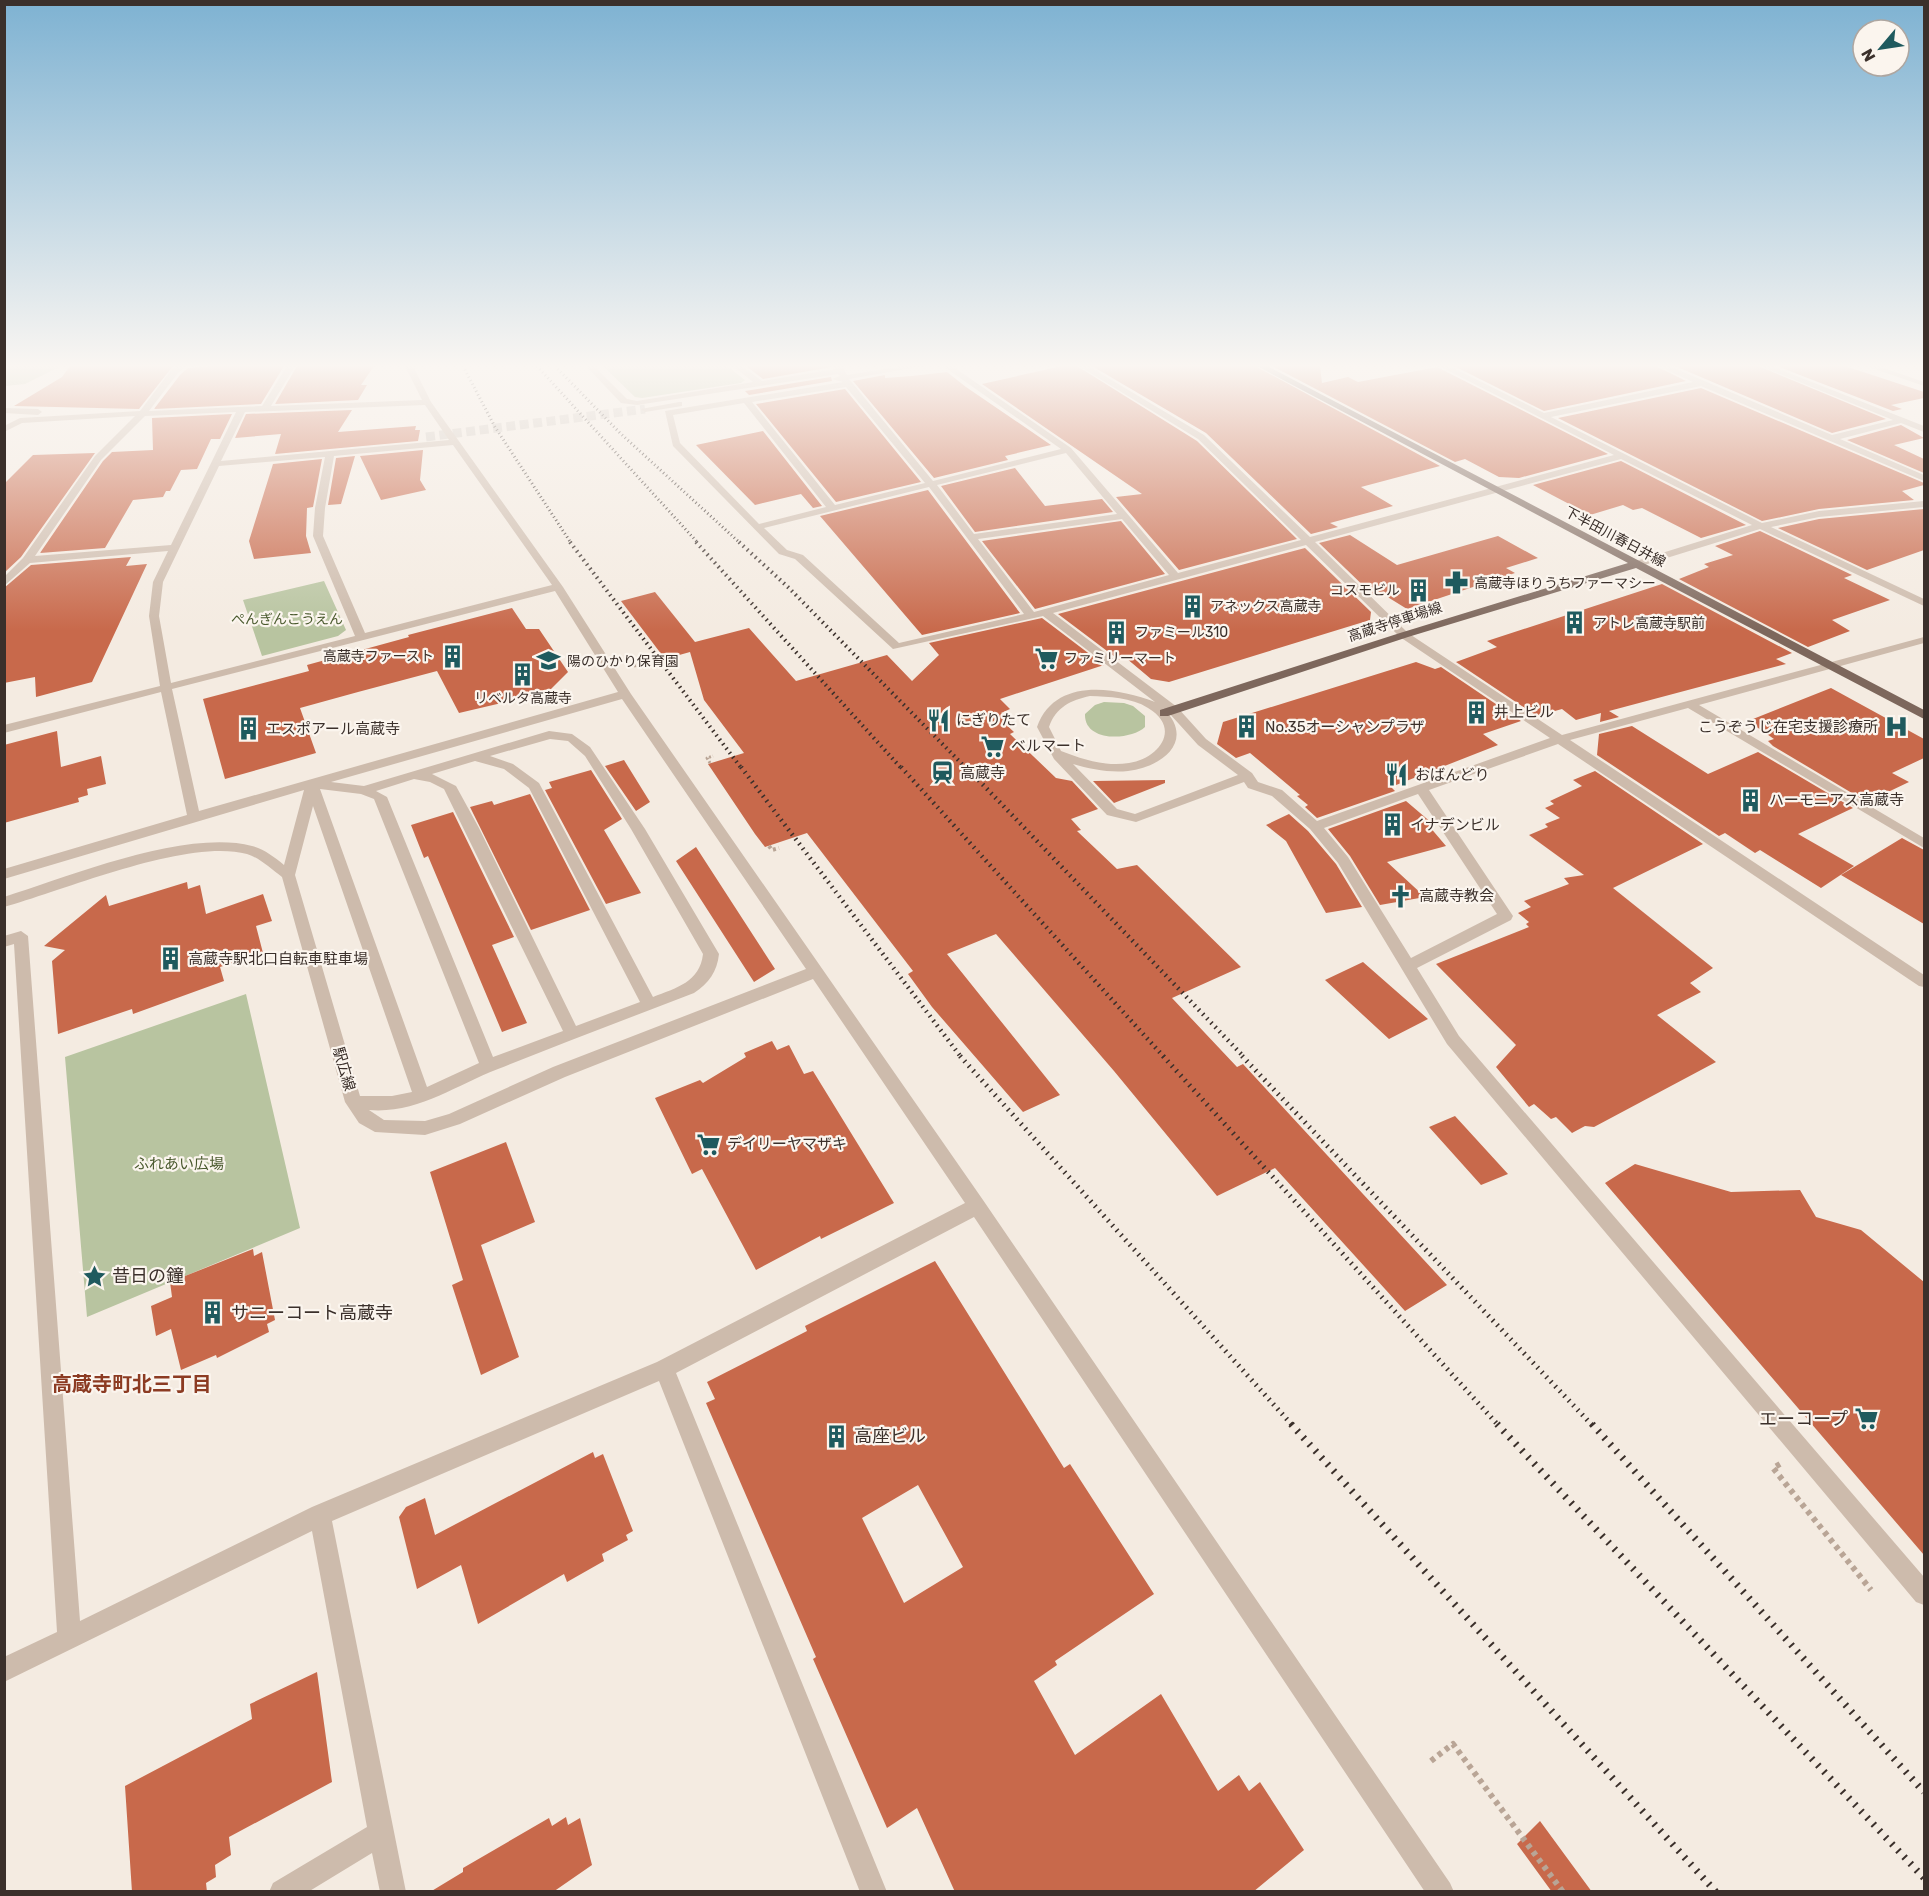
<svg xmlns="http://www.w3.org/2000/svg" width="1929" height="1896" font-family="Rubik,'Noto Sans JP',sans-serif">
  <rect width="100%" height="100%" fill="#f4ebe1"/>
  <!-- green -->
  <path fill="#b8c4a0" d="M4,366H61L25,384L5,386Z
    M603,366H727L745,380L741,383L642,398L635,397Z
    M324,581L346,630L338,636L262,656L243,600Z
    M1104,702L1124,703L1133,706L1145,716V727C1130,741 1084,742 1085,714L1095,705Z
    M246,994L300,1228L87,1317L65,1057Z"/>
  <!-- building -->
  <path fill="#c8694b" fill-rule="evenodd" d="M70,366H173L139,409L14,406L62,377Z
    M213,366H284L261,404L154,409L180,375L188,368Z
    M297,366H374L361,385H367L358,400L275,404Z
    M746,366H832V367L763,379Z
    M1062,366H1077L1197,441L1297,539L1179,570L1116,497L1142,494L982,384Z
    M1092,366H1255L1440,466L1361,487L1393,506L1330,523L1338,527L1311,534L1206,433Z
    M1272,366H1320L1322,383L1348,377L1358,382L1437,367L1608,454L1519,478L1499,477L1465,459L1455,462Z
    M1454,366H1656L1686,381L1544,411Z
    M1675,366H1758L1886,419L1832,433Z
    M1777,366H1845L1924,392V398L1891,405L1902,409L1893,411Z
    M947,372L966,387L1051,445L1005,456L1008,460L934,478L853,381L885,375V378L912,376Z
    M831,377L832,381L749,395L745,391Z
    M1701,388L1924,483V485L1902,491L1914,500L1819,509L1762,521L1558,418Z
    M845,389L921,482L836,502L756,404Z
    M352,410L338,432L416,426L415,430H420L418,441L275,454L281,434L235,438L246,414Z
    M232,414L220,439H211L197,469L181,470L170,491H166L163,497L133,500L105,548L40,553L103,461L112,452L153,450L152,418Z
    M1901,425L1924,438L1894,445L1924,459V473L1847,440Z
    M763,431L822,506L813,508L801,494L755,505L696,445Z
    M423,450L420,480L426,490L381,500L360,456Z
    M95,453L21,557L4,573V484L33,455Z
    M355,456L341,504L328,505L336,458Z
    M322,459L313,507L307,508L306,536L311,553L254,559L249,541L273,464Z
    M1621,461L1746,525L1701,538L1642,508L1633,510L1623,505L1590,515L1533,485Z
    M1015,468L1045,506L1102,499L1113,512L975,532L941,486Z
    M928,490L1020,613L922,635L820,516Z
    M1924,509V550L1867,570L1778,528L1819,519Z
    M1121,521L1165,574L1035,609L982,541Z
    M1760,531L1852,575L1844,578L1890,600L1832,620L1850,631L1808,647L1679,579L1709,567L1704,564L1733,555L1715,546Z
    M1350,535L1397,565L1498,536L1538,558L1506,568L1515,573L1407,609L1373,588V595L1319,543Z
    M1305,548L1371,612L1370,620L1169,682L1151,679L1126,658L1119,660L1058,614Z
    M131,557L126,566L147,564L92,682L36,697L35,677L4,683V588L31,565Z
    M1662,584L1792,653L1776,659L1786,664L1609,711L1619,717L1600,722L1601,713L1576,720L1562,709L1537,716L1456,662L1497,647L1487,641Z
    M655,592L695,642L749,628L796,681L887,655L912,681L939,655L929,643L1042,618L1104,665L1000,699L1010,709L1001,713L1008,720L1002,721L1014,732L1010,734L1056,778L1072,781L1098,809L1071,819L1081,830L1077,831L1117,869L1137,865L1241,967L1172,998L1237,1067L1243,1064L1447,1285L1405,1311L1275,1168L1217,1196L1114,1071L996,934L947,954L1060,1095L1023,1112L932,1007L908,974L913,971L807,833L765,847L755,834L708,764L744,753L704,700L690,652L665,659L621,601Z
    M512,608L526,629H539L568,672L548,692L459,713L437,671L358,692L300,708L316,753L225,779L203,699L309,671L307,665L409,637L408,635Z
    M1416,662L1435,669L1441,667L1521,721L1483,734L1498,745L1391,787L1395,791L1317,818L1305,807L1308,805L1297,796L1300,795L1250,753L1236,758L1217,744L1223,722Z
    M1831,688L1924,739V758L1892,773L1909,782L1867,802L1773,746L1768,741L1774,739L1748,721Z
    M1632,726L1708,774L1758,752L1853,808L1798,834L1854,866L1821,888L1760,850L1755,853L1725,833L1719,836L1597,755L1599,734Z
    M57,731L61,767L101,756L106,784L87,789L88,795L78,798L79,802L4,823V745Z
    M624,760L650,802L636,811L605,766Z
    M591,770L622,819L604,830L641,893L606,904L545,790L552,788L549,782Z
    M1595,771L1703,844L1613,888L1713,968L1690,983L1701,992L1657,1015L1716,1062L1594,1127L1585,1126L1572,1133L1556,1117L1551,1119L1534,1104L1529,1107L1496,1067L1516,1045L1436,964L1529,927L1526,924L1529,922L1518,913L1531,907L1524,901L1569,884L1564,878L1584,875L1529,835L1548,827L1545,824L1560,818L1545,808L1554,804L1550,801L1582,786L1573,780Z
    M1165,780V783L1114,803L1093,781Z
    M530,794L590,910L531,930L470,807L492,801L494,805Z
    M1406,801L1433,824L1429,826L1446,846L1387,862L1425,897L1380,905L1350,856L1328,829Z
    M453,812L514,937L492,945L527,1023L502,1032L428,856L424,858L411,825Z
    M1289,814L1308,831L1336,864L1362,907L1326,913L1286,841L1266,825Z
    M1902,838L1924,850V924L1841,875Z
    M696,847L775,969L754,982L676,861Z
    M187,882L188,889L200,885L206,914L263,894L272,921L256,926L263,953L220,967L224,981L133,1014L132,1009L58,1034L52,961L65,950L44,946L106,895L109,906Z
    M1363,962L1428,1019L1389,1039L1325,980Z
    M772,1041L777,1050L789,1045L804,1074L813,1071L894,1203L821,1239L820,1236L756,1270L702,1169L692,1174L655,1098L700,1080L703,1083L746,1057L744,1053Z
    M1455,1116L1508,1174L1481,1185L1429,1127Z
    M506,1142L535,1222L481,1245L519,1357L481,1375L452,1285L463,1280L430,1172Z
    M1635,1164L1731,1192L1800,1190L1816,1217L1861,1230L1924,1282V1555L1605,1183Z
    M253,1249L254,1256L262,1252L275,1320L267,1324L269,1332L217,1358L216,1355L181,1370L171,1329L156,1336L151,1306L172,1297L170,1282Z
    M935,1261L1064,1468L1070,1464L1154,1594L1055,1661L1057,1665L1034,1681L1075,1755L1161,1694L1218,1791L1239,1775L1249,1791L1260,1782L1304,1850L1253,1892H955L917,1808L887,1828L813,1659L816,1657L706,1403L715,1399L707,1382L807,1331L805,1326ZM918,1485L963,1567L904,1603L862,1518Z
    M593,1452L595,1458L603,1454L633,1531L626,1535L628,1540L602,1554L604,1561L567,1582L564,1574L478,1624L461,1565L417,1589L399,1517L406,1507L425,1498L435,1535Z
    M317,1672L332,1782L229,1837L231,1855L215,1865L216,1877L206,1883L207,1892H132L125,1786L252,1719L250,1704Z
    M566,1817L568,1825L580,1818L592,1865L553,1892H430L463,1872V1868L549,1818L552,1826Z
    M1540,1821L1592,1892H1552L1517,1844Z"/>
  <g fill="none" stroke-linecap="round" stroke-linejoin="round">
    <!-- minor-tunnel -->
    <path stroke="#cfc6bd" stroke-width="9" stroke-dasharray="9 4.5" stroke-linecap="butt" d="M426,437L645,409"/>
    <!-- path-far2 -->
    <path stroke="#b9a596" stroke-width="3" stroke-dasharray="2 2" stroke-linecap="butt" d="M634,666L645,663
      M710,763L707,758L713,756"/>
    <!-- path-far1 -->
    <path stroke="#b9a596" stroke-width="4" stroke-dasharray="3 3" stroke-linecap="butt" d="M769,846L772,850L779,848"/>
    <!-- path -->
    <path stroke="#b9a596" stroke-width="6" stroke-dasharray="4.5 4.5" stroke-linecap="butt" d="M1780,1464L1773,1468L1871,1590
      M1431,1761L1453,1744L1563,1892"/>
    <!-- minor -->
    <path fill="#cdbbac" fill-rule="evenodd" d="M178,366H187L178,373L149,411L262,406L287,366H295L271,406L422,400L405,366H413L431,402L563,587L631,694L983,1200L1450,1883L1454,1892H1425L974,1217L676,1373L887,1892H860L659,1381L332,1521L406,1892H380L372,1853L308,1892H269L273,1883L367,1827L312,1531L4,1682V1657L57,1632L14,944L4,947V936L21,931L28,936L80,1621L312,1507L657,1362L965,1203L813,979L565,1077L460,1124L425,1135L375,1132L359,1123L345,1102L282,877C271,869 260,858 247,854C187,838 65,890 4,907V897C71,876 185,829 252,846C264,849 274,857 284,865L304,790L4,879V869L187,815L161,692L4,733V725L160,686L149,616L153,582L168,551L30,563L4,586V577L23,558L95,456L135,416L22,423L4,432V426L20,418L140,411L172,369ZM425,405L449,440L221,461L245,412ZM236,412L171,545L35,556L101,460L145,416ZM453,445L552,585L365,633L323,536L325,508L334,456ZM325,457L315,508L313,536L355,636L171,683L159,616L163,582L219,466ZM555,591L618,692L199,811L172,689ZM622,699L806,969L553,1067L449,1114L425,1121L384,1120L369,1110C417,1114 454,1086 498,1069C563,1043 629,1018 694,993C709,983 717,972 719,954L645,829L590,747L572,734L549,731L364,786L331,782ZM550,739L568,741L585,756L631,829L703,954C700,982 676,988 653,997L539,783L513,764L490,756ZM475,761L504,769L529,788L640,1002L576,1026L479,828L456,786L432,774ZM414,779L430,782L444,789L563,1031L493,1057L387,797L376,791ZM320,789L361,794L374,799L479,1063L427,1087ZM313,806L412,1092L392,1096H360L295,875Z
      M586,366H594L627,399L637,401L753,382L733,366H742L762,381L836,369L834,366H842L847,375L904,366H923L849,379L933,481L1061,449L943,366H952L1071,448L1178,573L1301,540L1198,439L1079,366H1088L1204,435L1310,537L1614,455L1439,366H1449L1544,413L1693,382L1658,366H1669L1832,435L1893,420L1760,366H1771L1924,426V432L1901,423L1840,439L1924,475V481L1701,386L1551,417L1762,523L1819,511L1924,501V507L1819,517L1771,527L1924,599V606L1760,529L1641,566H1633V562L1752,525L1621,459L1315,542L1408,633L1562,735L1924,637V643L1699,705L1924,838V848L1688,708L1570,740L1924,975V987L1919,986L1558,744L1429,790L1513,916L1511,920L1417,968L1459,1036L1924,1577V1605L1916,1602L1447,1044L1338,863L1310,829L1272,796L1248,788L1244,782L1136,822L1107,815L1054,759L1037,727C1055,677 1115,687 1155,702L1043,616L893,649L795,559L779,554L673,446L665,411L843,382L832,379L840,376L838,374L637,405L621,403ZM846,387L925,483L835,505L752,402ZM744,403L826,507L759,524L680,443L673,415ZM1066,453L1117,514L974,534L937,485ZM929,487L1024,614L899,643L803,555L787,550L764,528ZM1122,519L1169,575L1034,612L978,539ZM1306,545L1400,637L1550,738L1317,821L1282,790L1258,782L1252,773L1206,739L1177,707L1053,613ZM1090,696C1109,697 1131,697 1148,708C1182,728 1159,759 1129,763C1105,767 1082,759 1061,751L1049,727C1056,707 1071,700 1090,696ZM1163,708L1169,713L1198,745L1238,775L1135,814L1117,809L1073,764C1090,769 1110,773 1128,771C1163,767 1196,740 1163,708ZM1418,794L1497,914L1411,958L1348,857L1324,828Z
      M1866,366H1878L1924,382V386Z
      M679,402H682V406L645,412L641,409Z
      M4,408L38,409L42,412L38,415L4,413Z"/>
    <!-- major -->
    <path fill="#7d675c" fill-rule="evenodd" d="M1257,366H1267L1924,710V719L1636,568L1408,637L1168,716H1160V710L1400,633L1628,563Z"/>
    <!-- rail-far4 -->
    <path stroke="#3b302b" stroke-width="3" stroke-dasharray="1 3" stroke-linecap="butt" d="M463,366L495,427L571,543
      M537,366L698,543
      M555,366L620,433L740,543"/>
    <!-- rail-far3 -->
    <path stroke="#3b302b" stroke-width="4" stroke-dasharray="1.5 4" stroke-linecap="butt" d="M570,542L742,769
      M696,542L902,769
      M739,542L789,588L967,769"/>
    <!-- rail-far2 -->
    <path stroke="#3b302b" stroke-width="4.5" stroke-dasharray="1.5 4.5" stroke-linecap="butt" d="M741,767L961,1057
      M901,767L1164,1057
      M966,767L1244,1057"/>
    <!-- rail-far1 -->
    <path stroke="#3b302b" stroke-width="5" stroke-dasharray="1.5 5" stroke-linecap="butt" d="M960,1056L1293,1426
      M1163,1056L1499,1426
      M1242,1056L1593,1426"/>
    <!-- rail -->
    <path stroke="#3b302b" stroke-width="7" stroke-dasharray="2 7" stroke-linecap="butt" d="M1291,1424L1716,1892
      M1497,1424L1924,1878
      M1592,1424L1924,1792"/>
  </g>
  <!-- sky -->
  <linearGradient id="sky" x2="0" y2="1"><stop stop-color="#7eb2d2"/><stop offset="0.58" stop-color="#faf6f2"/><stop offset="1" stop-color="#faf6f2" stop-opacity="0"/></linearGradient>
  <rect width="1929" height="631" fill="url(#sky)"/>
  <!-- icons -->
  <defs>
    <symbol id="pharmacy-bare" viewBox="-9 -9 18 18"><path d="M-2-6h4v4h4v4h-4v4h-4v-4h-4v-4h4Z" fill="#1f5a5e" stroke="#fbf5ee" stroke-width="2.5" paint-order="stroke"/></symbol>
    <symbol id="building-bare" viewBox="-9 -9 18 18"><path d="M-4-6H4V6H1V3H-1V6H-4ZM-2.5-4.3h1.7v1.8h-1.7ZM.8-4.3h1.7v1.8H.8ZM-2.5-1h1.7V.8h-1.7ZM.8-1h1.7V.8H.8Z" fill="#1f5a5e" stroke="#fbf5ee" stroke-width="2.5" paint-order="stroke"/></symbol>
    <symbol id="supermarket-bare" viewBox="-9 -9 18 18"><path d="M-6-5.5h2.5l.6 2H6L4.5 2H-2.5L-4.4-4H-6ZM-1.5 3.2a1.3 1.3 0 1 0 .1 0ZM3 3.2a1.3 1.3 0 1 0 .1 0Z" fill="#1f5a5e" stroke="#fbf5ee" stroke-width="2.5" paint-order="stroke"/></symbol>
    <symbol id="school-bare" viewBox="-9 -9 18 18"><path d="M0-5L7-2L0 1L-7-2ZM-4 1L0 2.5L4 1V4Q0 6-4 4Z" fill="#1f5a5e" stroke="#fbf5ee" stroke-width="2.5" paint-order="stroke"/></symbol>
    <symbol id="restaurant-bare" viewBox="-9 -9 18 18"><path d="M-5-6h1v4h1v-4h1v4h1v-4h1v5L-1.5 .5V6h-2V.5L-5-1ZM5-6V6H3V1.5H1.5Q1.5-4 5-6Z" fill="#1f5a5e" stroke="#fbf5ee" stroke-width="2.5" paint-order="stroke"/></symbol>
    <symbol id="hospital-bare" viewBox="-9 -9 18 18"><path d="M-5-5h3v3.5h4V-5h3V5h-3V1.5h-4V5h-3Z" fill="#1f5a5e" stroke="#fbf5ee" stroke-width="2.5" paint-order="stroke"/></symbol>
    <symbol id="station-bare" viewBox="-9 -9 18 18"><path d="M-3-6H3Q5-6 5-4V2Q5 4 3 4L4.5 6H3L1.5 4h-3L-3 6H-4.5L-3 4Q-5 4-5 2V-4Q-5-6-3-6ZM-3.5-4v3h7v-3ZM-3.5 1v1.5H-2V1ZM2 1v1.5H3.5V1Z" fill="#1f5a5e" stroke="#fbf5ee" stroke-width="2.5" paint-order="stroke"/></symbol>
    <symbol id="church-bare" viewBox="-9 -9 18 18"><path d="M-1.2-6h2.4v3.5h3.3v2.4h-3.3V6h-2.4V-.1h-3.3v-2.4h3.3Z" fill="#1f5a5e" stroke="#fbf5ee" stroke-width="2.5" paint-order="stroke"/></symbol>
    <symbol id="sight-bare" viewBox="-9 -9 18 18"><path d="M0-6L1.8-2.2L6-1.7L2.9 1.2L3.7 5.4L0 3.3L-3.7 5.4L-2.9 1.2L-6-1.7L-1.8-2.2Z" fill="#1f5a5e" stroke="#fbf5ee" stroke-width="2.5" paint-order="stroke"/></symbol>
  </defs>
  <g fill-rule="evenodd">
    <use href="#pharmacy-bare" x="1440" y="566" width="33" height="33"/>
    <use href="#building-bare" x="1402" y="574" width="33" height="33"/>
    <use href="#building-bare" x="1176" y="590" width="33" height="33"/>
    <use href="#building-bare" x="1558" y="606" width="33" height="33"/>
    <use href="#building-bare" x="1100" y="616" width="33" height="33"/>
    <use href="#building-bare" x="436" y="640" width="33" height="33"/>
    <use href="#supermarket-bare" x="1030" y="642" width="33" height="33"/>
    <use href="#school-bare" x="532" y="644" width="33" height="33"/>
    <use href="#building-bare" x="506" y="658" width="33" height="33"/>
    <use href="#building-bare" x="1460" y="696" width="33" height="33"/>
    <use href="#restaurant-bare" x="922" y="704" width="33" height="33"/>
    <use href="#building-bare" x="1230" y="710" width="33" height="33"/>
    <use href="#hospital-bare" x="1880" y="710" width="33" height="33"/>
    <use href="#building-bare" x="232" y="712" width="33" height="33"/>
    <use href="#supermarket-bare" x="976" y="730" width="33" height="33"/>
    <use href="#station-bare" x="926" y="756" width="33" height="33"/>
    <use href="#restaurant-bare" x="1380" y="758" width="33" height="33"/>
    <use href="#building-bare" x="1734" y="784" width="33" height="33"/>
    <use href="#building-bare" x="1376" y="808" width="33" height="33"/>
    <use href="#church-bare" x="1384" y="880" width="33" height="33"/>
    <use href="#building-bare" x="154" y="942" width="33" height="33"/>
    <use href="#supermarket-bare" x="692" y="1128" width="33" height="33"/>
    <use href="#sight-bare" x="78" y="1260" width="33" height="33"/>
    <use href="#building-bare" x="196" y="1296" width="33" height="33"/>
    <use href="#supermarket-bare" x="1850" y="1402" width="33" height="33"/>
    <use href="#building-bare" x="820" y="1420" width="33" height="33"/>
  </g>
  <g text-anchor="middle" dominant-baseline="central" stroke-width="4.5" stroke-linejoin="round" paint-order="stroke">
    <!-- far-street labels -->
    <g font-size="14" fill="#3b302b" stroke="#fbf5ee">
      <text transform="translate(1615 537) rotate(28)">下半田川春日井線</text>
      <text transform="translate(1395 622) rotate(-18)">高蔵寺停車場線</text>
    </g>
    <!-- far-poi labels -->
    <g font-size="14" fill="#3b302b" stroke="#fbf5ee" text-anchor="start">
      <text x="1474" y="583">高蔵寺ほりうちファーマシー</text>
      <text x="1400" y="590" text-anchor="end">コスモビル</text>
      <text x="1210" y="606">アネックス高蔵寺</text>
      <text x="1593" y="623">アトレ高蔵寺駅前</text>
      <text x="1135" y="632">ファミール310</text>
      <text x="434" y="656" text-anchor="end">高蔵寺ファースト</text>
      <text x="1064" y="658">ファミリーマート</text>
      <text x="567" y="661">陽のひかり保育園</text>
      <text x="523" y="698" text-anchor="middle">リベルタ高蔵寺</text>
    </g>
    <!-- far-park labels -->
    <g font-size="14" fill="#4a5a2e" stroke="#fbf5ee">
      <text x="287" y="619">ぺんぎんこうえん</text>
    </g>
    <!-- poi labels -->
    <g font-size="15" fill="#3b302b" stroke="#fbf5ee" text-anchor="start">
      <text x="1494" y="712">井上ビル</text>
      <text x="956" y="720">にぎりたて</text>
      <text x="1265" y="727">No.35オーシャンプラザ</text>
      <text x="1878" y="727" text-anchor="end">こうぞうじ在宅支援診療所</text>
      <text x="266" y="729">エスポアール高蔵寺</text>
      <text x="1011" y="746">ベルマート</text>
      <text x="960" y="773">高蔵寺</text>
      <text x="1415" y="775">おばんどり</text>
      <text x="1769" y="800">ハーモニアス高蔵寺</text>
      <text x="1410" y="825">イナデンビル</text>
      <text x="1419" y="896">高蔵寺教会</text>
      <text x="188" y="959">高蔵寺駅北口自転車駐車場</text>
      <text x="727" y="1144">デイリーヤマザキ</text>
    </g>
    <!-- street labels -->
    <g font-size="15" fill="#3b302b" stroke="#fbf5ee">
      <text transform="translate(344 1069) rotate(74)">駅広線</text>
    </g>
    <!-- park labels -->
    <g font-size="15" fill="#4a5a2e" stroke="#fbf5ee">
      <text x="179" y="1164">ふれあい広場</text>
    </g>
    <!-- near-poi labels -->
    <g font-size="18" fill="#3b302b" stroke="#fbf5ee" text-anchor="start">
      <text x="112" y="1276">昔日の鐘</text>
      <text x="231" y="1313">サニーコート高蔵寺</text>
      <text x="1848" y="1419" text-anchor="end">エーコープ</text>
      <text x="854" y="1436">高座ビル</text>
    </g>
    <!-- near-neighbourhood labels -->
    <g font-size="20" font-weight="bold" fill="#8c3b22" stroke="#fbf5ee">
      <text x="132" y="1384">高蔵寺町北三丁目</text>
    </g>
  </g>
  <!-- border -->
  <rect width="1929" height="1896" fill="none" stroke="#3b302b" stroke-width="12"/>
  <!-- north arrow -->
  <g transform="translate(1881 48) rotate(241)"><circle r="28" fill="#fbf5ee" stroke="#aea6a0" stroke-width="1.5"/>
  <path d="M0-4.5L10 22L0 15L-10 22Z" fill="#1f5a5e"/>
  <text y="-9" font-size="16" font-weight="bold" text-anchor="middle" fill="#3b302b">N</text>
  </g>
</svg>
